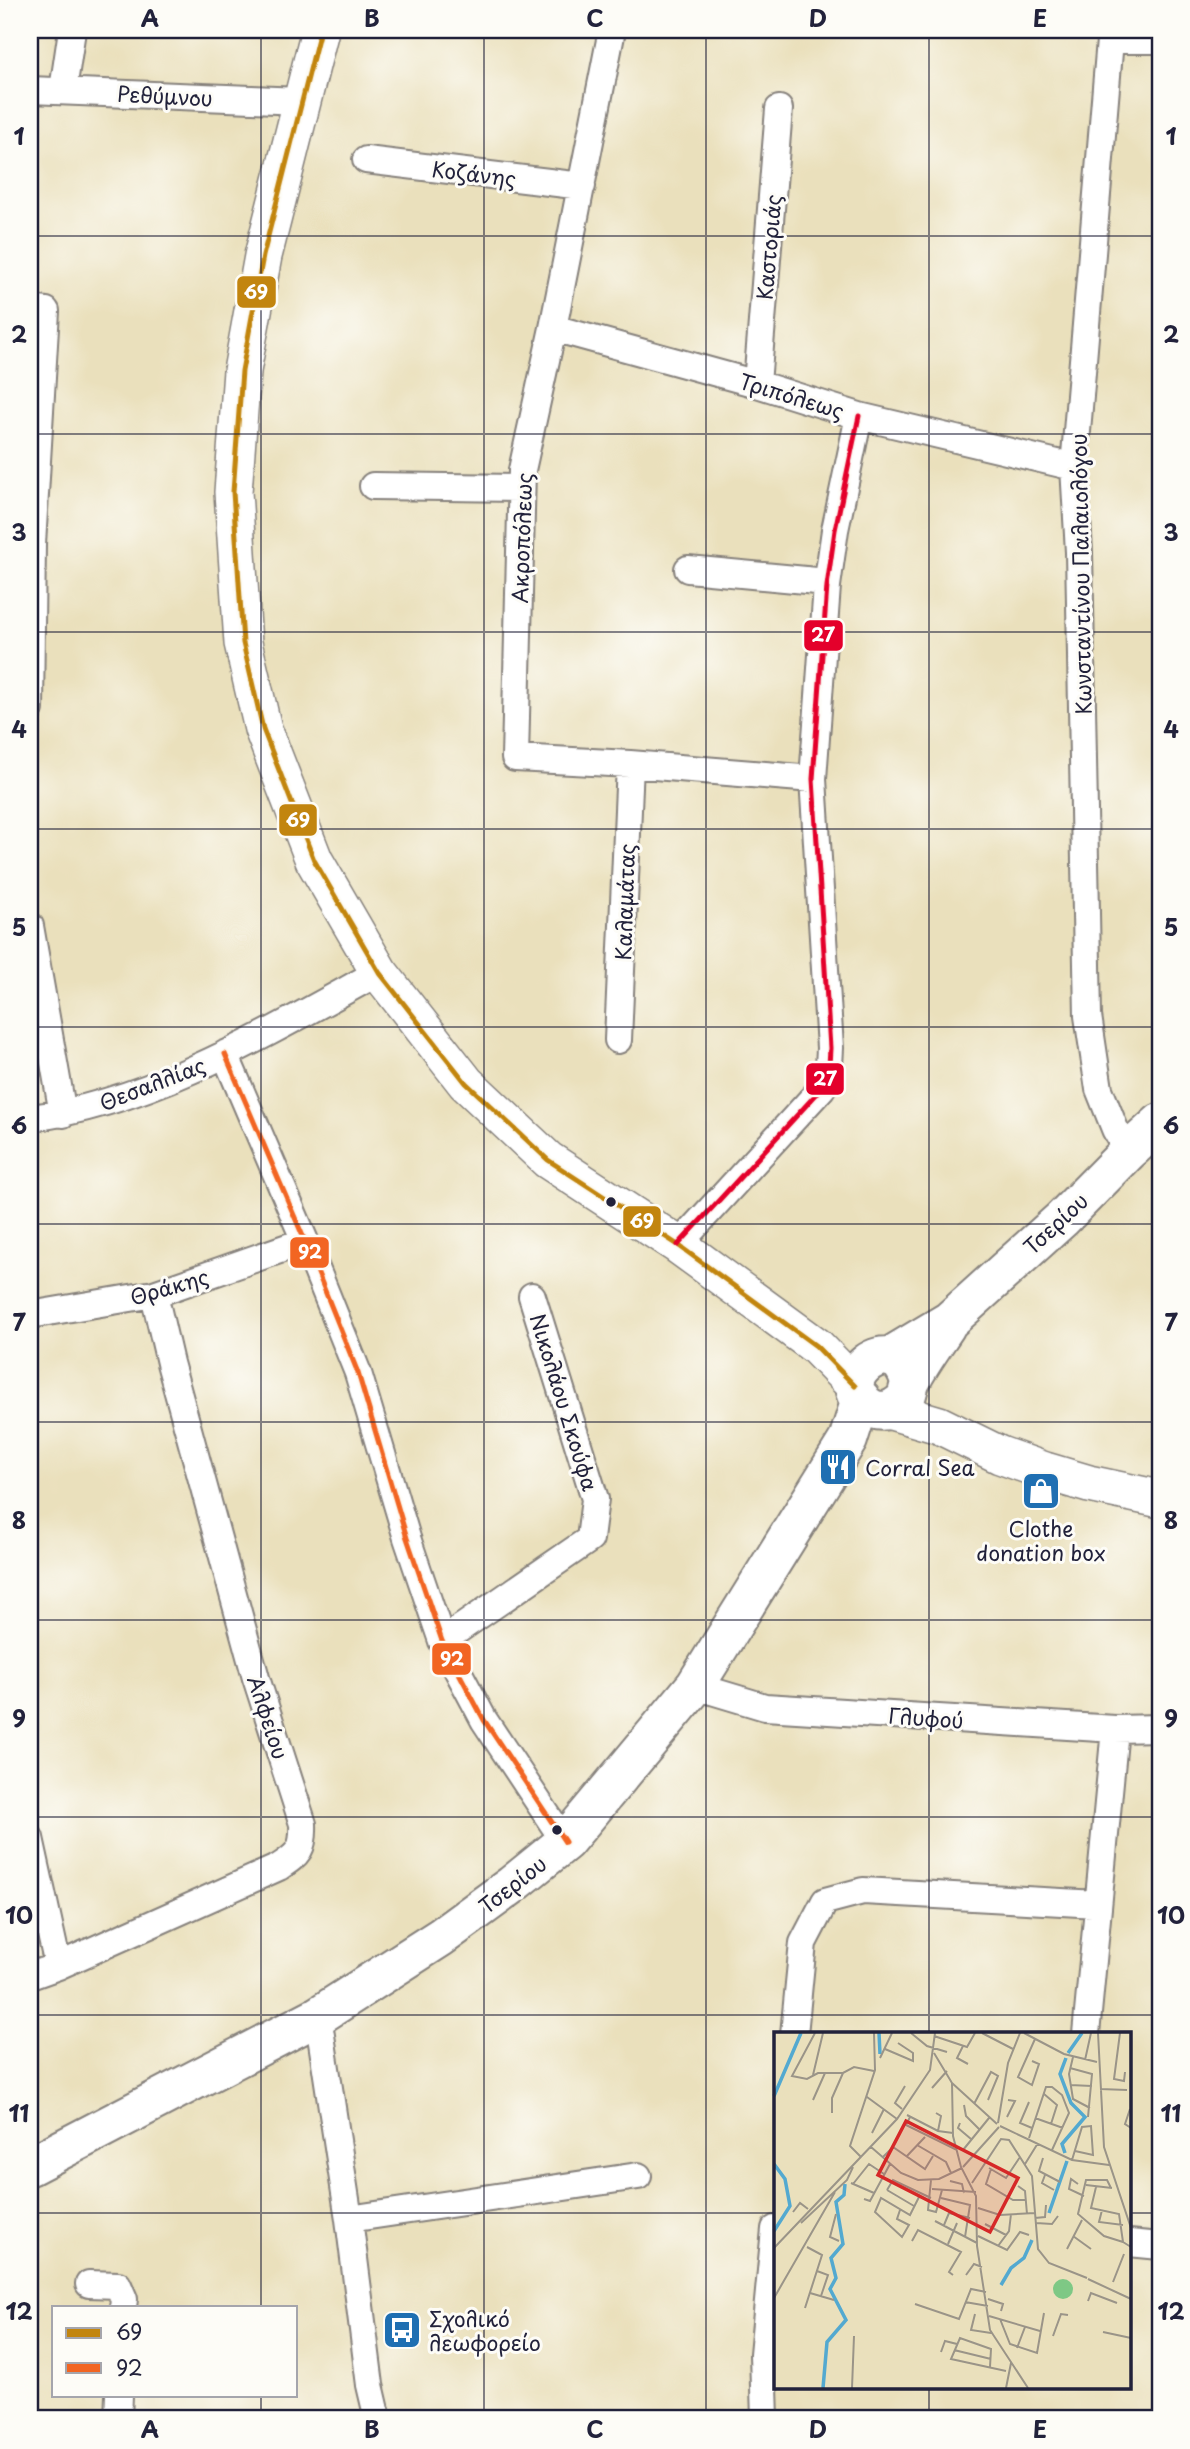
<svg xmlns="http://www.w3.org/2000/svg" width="1190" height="2449" font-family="'Playpen Sans',sans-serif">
  <rect width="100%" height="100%" fill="#fdfcf7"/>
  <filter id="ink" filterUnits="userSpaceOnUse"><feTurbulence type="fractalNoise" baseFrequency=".0143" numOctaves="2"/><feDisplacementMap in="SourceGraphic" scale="14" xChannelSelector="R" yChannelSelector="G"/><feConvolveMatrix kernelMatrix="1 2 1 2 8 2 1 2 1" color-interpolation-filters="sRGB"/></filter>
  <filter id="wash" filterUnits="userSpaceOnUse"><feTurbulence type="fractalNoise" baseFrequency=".00686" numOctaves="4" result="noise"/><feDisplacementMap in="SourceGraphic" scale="28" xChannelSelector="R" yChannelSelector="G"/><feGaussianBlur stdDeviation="1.57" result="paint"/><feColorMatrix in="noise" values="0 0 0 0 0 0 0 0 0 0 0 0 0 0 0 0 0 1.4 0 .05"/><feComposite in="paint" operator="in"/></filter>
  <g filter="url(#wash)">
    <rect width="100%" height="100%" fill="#eae0bc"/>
  </g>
  <g filter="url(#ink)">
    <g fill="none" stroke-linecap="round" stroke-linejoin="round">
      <defs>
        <path id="street" d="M612,30L553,328L522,470L515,758L630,764L813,779
          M30,90L300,101
          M63,90L72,30
          M366,160L582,186
          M30,309L46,311L32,544L30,709
          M553,328L757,384L859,416L1074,467
          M757,384L779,109
          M373,486L521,488
          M688,569L827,582
          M30,926L63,1114
          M618,1040L630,764
          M225,1054L305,1241L358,1373L407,1538L442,1641L484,1720L565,1842
          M30,1118C151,1104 273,1030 379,972
          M1128,1152L1115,1129L1099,1089L1088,1016L1079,552L1074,467L1110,40H1160
          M678,1245L822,1088L829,1066L830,1048L813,779L827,586L835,530L859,416
          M30,1315L154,1294L305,1241
          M442,1641L590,1539L595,1499L532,1296
          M695,1686L765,1707L1115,1729L1160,1728
          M30,1838L58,1966
          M30,1976L58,1966L279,1867C299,1854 304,1849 303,1824L256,1678L170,1363L154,1294
          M318,2016L349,2219L370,2385L378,2419
          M794,2034L803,1943L825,1901L863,1891L1097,1904
          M1086,2034L1115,1729
          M349,2219L638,2176
          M1129,2243L1160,2246
          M89,2284L118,2285L124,2299L123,2307
          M118,2419L119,2395
          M765,2419L763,2354L775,2229"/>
        <path id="secondary" d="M320,30L263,256L242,371L233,492L243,643L263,729L314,860L379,972L466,1083L548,1160L678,1245L816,1346L855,1386
          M888,1410L939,1425L1000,1455L1045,1471L1089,1484L1160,1499"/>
        <path id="primary" d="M889,1357L949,1321L1062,1219L1128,1152L1160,1123
          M910,1383C896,1321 824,1383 869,1407C877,1412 887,1412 895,1407C897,1406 902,1402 904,1401C908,1395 908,1387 911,1381C921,1362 934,1344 946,1326
          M30,2166L318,2016L441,1937L512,1885L565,1842L695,1686L848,1440L861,1399"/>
      </defs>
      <!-- street casing -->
      <use href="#street" stroke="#86817c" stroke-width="30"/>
      <!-- secondary casing -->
      <use href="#secondary" stroke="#86817c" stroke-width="40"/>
      <!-- primary casing -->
      <use href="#primary" stroke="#86817c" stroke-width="42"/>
      <!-- street -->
      <use href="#street" stroke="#fff" stroke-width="26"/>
      <!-- secondary -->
      <use href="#secondary" stroke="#fff" stroke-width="37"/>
      <!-- primary -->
      <use href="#primary" stroke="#fff" stroke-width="38"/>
      <defs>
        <path id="bus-1" d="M320,30L263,256L242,371L233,492L243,643L263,729L314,860L379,972L466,1083L548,1160L678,1245L816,1346L855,1386"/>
        <path id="bus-2" d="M225,1054L305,1241L358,1373L407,1538L442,1641L484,1720L565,1842"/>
        <path id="bus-3" d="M678,1245L822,1088L829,1066L830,1048L813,779L827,586L835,530L859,416"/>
      </defs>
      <!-- bus-1 casing -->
      <use href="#bus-1" stroke="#fdfcf7" stroke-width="10"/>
      <!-- bus-2 casing -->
      <use href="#bus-2" stroke="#fdfcf7" stroke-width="10"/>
      <!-- bus-3 casing -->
      <use href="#bus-3" stroke="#fdfcf7" stroke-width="10"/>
      <!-- bus-1 -->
      <use href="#bus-1" stroke="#c2850f" stroke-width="5"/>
      <!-- bus-2 -->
      <use href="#bus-2" stroke="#f26522" stroke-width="5"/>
      <!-- bus-3 -->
      <use href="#bus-3" stroke="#e4002b" stroke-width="5"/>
    </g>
  </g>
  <!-- grid -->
  <path fill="none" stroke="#22223b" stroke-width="2" stroke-opacity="0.55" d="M261,30V2307M484,30V2419M706,30V2419M929,30V2034M30,236H1160M30,434H1160M30,632H1160M30,829H1160M30,1027H1160M30,1224H1160M30,1422H1160M30,1620H1160M30,1817H1160M30,2015H1160M30,2213H775M1129,2213H1160M929,2388V2419M261,2395V2419"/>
  <!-- icons -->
  <defs>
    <symbol id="restaurant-square" viewBox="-11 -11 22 22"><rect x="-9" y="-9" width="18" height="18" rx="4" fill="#1f6fb2" stroke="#fdfcf7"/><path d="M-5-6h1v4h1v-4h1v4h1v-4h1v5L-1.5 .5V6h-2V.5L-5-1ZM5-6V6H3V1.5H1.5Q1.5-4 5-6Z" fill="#fff"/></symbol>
    <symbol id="shop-square" viewBox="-11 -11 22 22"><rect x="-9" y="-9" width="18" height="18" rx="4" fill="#1f6fb2" stroke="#fdfcf7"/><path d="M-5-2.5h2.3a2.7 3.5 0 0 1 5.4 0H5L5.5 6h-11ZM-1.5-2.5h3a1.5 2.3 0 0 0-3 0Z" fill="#fff"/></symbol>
    <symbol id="bus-square" viewBox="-11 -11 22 22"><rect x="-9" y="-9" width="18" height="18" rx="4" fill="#1f6fb2" stroke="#fdfcf7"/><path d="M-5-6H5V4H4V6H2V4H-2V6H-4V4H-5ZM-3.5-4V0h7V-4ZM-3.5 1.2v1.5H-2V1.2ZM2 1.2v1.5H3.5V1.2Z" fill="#fff"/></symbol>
  </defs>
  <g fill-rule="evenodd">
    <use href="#restaurant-square" x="816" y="1445" width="44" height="44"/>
    <use href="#shop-square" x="1019" y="1469" width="44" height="44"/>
    <use href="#bus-square" x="380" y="2308" width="44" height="44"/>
  </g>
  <!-- markers -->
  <g fill="#22223b" stroke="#fdfcf7" stroke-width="2.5">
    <circle cx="611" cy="1202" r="6"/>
    <circle cx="557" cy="1830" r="6"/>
  </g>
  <g text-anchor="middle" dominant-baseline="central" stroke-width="6" stroke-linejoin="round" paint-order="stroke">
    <!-- street labels -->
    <g font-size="21" fill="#22223b" stroke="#fdfcf7">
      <text transform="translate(165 95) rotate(3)">Ρεθύμνου</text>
      <text transform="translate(474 173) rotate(7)">Κοζάνης</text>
      <text transform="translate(768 247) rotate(-85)">Καστοριάς</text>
      <text transform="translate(792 395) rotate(17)">Τριπόλεως</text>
      <text transform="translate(521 538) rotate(-88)">Ακροπόλεως</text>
      <text transform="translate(1080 574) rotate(-91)">Κωνσταντίνου Παλαιολόγου</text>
      <text transform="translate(624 902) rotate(-88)">Καλαμάτας</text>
      <text transform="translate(152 1083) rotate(-21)">Θεσαλλίας</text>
      <text transform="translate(1055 1223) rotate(-43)">Τσερίου</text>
      <text transform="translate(169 1286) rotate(-16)">Θράκης</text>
      <text transform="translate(565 1402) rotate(73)">Νικολάου Σκούφα</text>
      <text transform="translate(269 1717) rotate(72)">Αλφείου</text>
      <text transform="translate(926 1717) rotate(4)">Γλυφού</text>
      <text transform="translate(512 1884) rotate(-38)">Τσερίου</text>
    </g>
    <!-- poi labels -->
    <g font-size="21" fill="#22223b" stroke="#fdfcf7" text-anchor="start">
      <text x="865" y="1467">Corral Sea</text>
      <text x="1041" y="1528" text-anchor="middle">Clothe<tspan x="1041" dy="24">donation box</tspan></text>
      <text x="429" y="2318">Σχολικό<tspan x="429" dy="24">λεωφορείο</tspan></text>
    </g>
  </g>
  <!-- overview -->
  <g transform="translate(774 2032)">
    <rect width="357" height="357" fill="#eae0bc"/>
    <path d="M279 257a10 10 0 1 1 20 0a10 10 0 1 1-20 0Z" fill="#7ec885"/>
    <path fill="none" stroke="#53a9d0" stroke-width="3.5" d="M105,1L106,22M294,21L308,1M0,64L27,1M291,121L288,112L311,85L297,71L286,42L292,26M0,132L11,147L16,174L0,199M275,181L293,129M227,253L237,236L250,226L258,208M49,356L53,310L72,288L56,257L62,246L57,226L69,212L62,170L70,163L71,152"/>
    <path fill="none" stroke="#9a9488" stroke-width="2" d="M41,1L18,44L33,47L44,41H69L80,35L100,39M137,1L153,14L173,20M208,1L239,17M250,1L290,22L323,30M324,1L330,115L357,196M346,1L340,47L350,49L351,40M160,4L193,15L201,1M189,14L183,26L194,32M111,17L139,29V21L124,11M160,21L178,51L179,104L187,135L202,164L203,214L216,298L254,356M299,25L295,42L299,67L316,76M106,26L118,1M311,28L317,1M258,29L265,32L258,53L244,45L261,7M296,36L318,42L314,85M39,43L49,1M178,51L223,92M296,53L318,54M158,56L173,39M326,57L353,58M270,62L283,73L277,92M93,65L123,87M39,68L51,41M255,70L246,91L258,96M200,72L217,40L224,44L214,68M190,73L192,84L205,97M128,77L121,71L131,54M356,77L351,92L357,96M58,81V66L69,41M162,81L167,84L164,99M133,83L164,99L179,101M136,85L132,93L183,118M233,85L241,69L234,68M261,86L289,96M186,91L184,96L197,107M224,91L234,31L246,1M226,94L298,128L335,133M98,101L110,77M255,106L272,55H278L288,63L295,81L278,118M143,113L172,130L177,141M97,115L127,141L144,148L165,147L188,136M189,118L215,86M87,125L76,114L101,38L100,1M109,125L119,115L151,137L159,124M132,125L151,105M269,126L265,139L286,150M298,128L308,95L317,94L319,123L301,119M251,132L264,111M189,135L225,95M215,136L232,146L246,125M217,137L212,152L239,168H252M271,143L268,151L280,158M157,148L154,178L162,180L168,158M176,149L188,152L190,161M77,151L100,161M198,151L227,107L235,108L258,144L264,217L275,231L313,246M79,152L95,132L110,142M304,152L297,147L295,157L310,164M312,153L338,156M244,154L251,159L253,182M322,155L317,176L345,182L349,210L357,215M337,156L333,148H312L304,182L330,204L349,210M158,157L202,160M113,158L119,148L157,166M113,158L140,174M167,166L196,173L191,205M90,167L96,169L116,132M204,176L226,183L261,181M126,178L123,187L135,193L128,205L101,180L107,166L136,183L146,163M328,178L325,190L349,193M19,180L26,171L34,177M62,182L56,205L65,209M261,186L271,185L272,173M161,189L203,211M27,191L73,148L79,135M262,191L278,192L284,184M211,192L232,203M170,193L175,181L196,186M204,204L233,218L246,200L255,203M299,204L317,217M138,209L144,198L187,220L175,240L179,243M174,212L183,191M224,214L235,199L237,182M0,216L123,87L156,38L161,1M293,217L308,188M43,239L54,243L47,264M192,243L200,232L208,235M314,247L357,267M339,250L350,222M36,261L60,268M0,266L61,160M214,267L229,272L227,279M314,269L317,261L343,271M191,270L214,274M141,272L185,287L197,257L212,260M31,276L48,223L33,215M201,282L197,298L217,301M215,284L266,299M226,287L236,312L263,321L270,281M329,300L357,306M279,304L287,282L294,283M243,316L251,295M180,318L217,327M167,320L171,309L183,312M216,335L217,317L186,306L177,327L232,339M78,356L80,304M232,356L237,331"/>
    <path fill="#d62828" fill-opacity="0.15" stroke="#d62828" stroke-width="3.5" d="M132,89L244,146L216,200L104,143Z"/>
    <rect width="357" height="357" fill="none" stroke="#22223b" stroke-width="3.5"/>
  </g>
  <g stroke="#fdfcf7" stroke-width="2.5">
    <rect x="236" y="275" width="41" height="34" rx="7" fill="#c2850f"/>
    <rect x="803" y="619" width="41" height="33" rx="7" fill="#e4002b"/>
    <rect x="278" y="803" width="40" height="34" rx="7" fill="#c2850f"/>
    <rect x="805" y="1062" width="40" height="34" rx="7" fill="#e4002b"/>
    <rect x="622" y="1205" width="40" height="33" rx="7" fill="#c2850f"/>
    <rect x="289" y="1236" width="41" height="33" rx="7" fill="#f26522"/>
    <rect x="431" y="1642" width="41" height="34" rx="7" fill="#f26522"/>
  </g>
  <g font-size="19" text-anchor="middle" font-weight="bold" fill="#fff">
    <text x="256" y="299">69</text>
    <text x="823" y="642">27</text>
    <text x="298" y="827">69</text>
    <text x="825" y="1086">27</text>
    <text x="642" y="1228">69</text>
    <text x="310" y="1259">92</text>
    <text x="452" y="1666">92</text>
  </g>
  <!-- margin -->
  <rect width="1190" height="2449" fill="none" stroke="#fdfcf7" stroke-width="77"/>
  <!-- legend -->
  <rect x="52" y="2306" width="245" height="91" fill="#fdfcf7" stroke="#a5a5ac" stroke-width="2"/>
  <rect x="66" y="2328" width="35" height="10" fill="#c2850f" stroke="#a5a5ac" stroke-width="2"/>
  <text x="116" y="2340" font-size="21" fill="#22223b">69</text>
  <rect x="66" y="2363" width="35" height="10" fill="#f26522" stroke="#a5a5ac" stroke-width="2"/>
  <text x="116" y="2376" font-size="21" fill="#22223b">92</text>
  <rect x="38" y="38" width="1114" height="2372" fill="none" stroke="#22223b" stroke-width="2.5"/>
  <g font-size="23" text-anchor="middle" font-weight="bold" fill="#22223b">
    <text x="150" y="27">A</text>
    <text x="372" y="27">B</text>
    <text x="595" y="27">C</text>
    <text x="818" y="27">D</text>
    <text x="1040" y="27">E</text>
    <text x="19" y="145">1</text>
    <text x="1171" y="145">1</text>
    <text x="19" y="343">2</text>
    <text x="1171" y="343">2</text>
    <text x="19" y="541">3</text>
    <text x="1171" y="541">3</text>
    <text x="19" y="738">4</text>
    <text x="1171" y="738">4</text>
    <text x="19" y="936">5</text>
    <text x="1171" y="936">5</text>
    <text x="19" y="1134">6</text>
    <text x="1171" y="1134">6</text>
    <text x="19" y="1331">7</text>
    <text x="1171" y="1331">7</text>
    <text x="19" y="1529">8</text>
    <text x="1171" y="1529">8</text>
    <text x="19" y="1727">9</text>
    <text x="1171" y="1727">9</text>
    <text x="19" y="1924">10</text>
    <text x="1171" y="1924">10</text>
    <text x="19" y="2122">11</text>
    <text x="1171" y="2122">11</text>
    <text x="19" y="2320">12</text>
    <text x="1171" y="2320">12</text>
    <text x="150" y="2438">A</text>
    <text x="372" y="2438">B</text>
    <text x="595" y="2438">C</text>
    <text x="818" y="2438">D</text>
    <text x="1040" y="2438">E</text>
  </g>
</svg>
